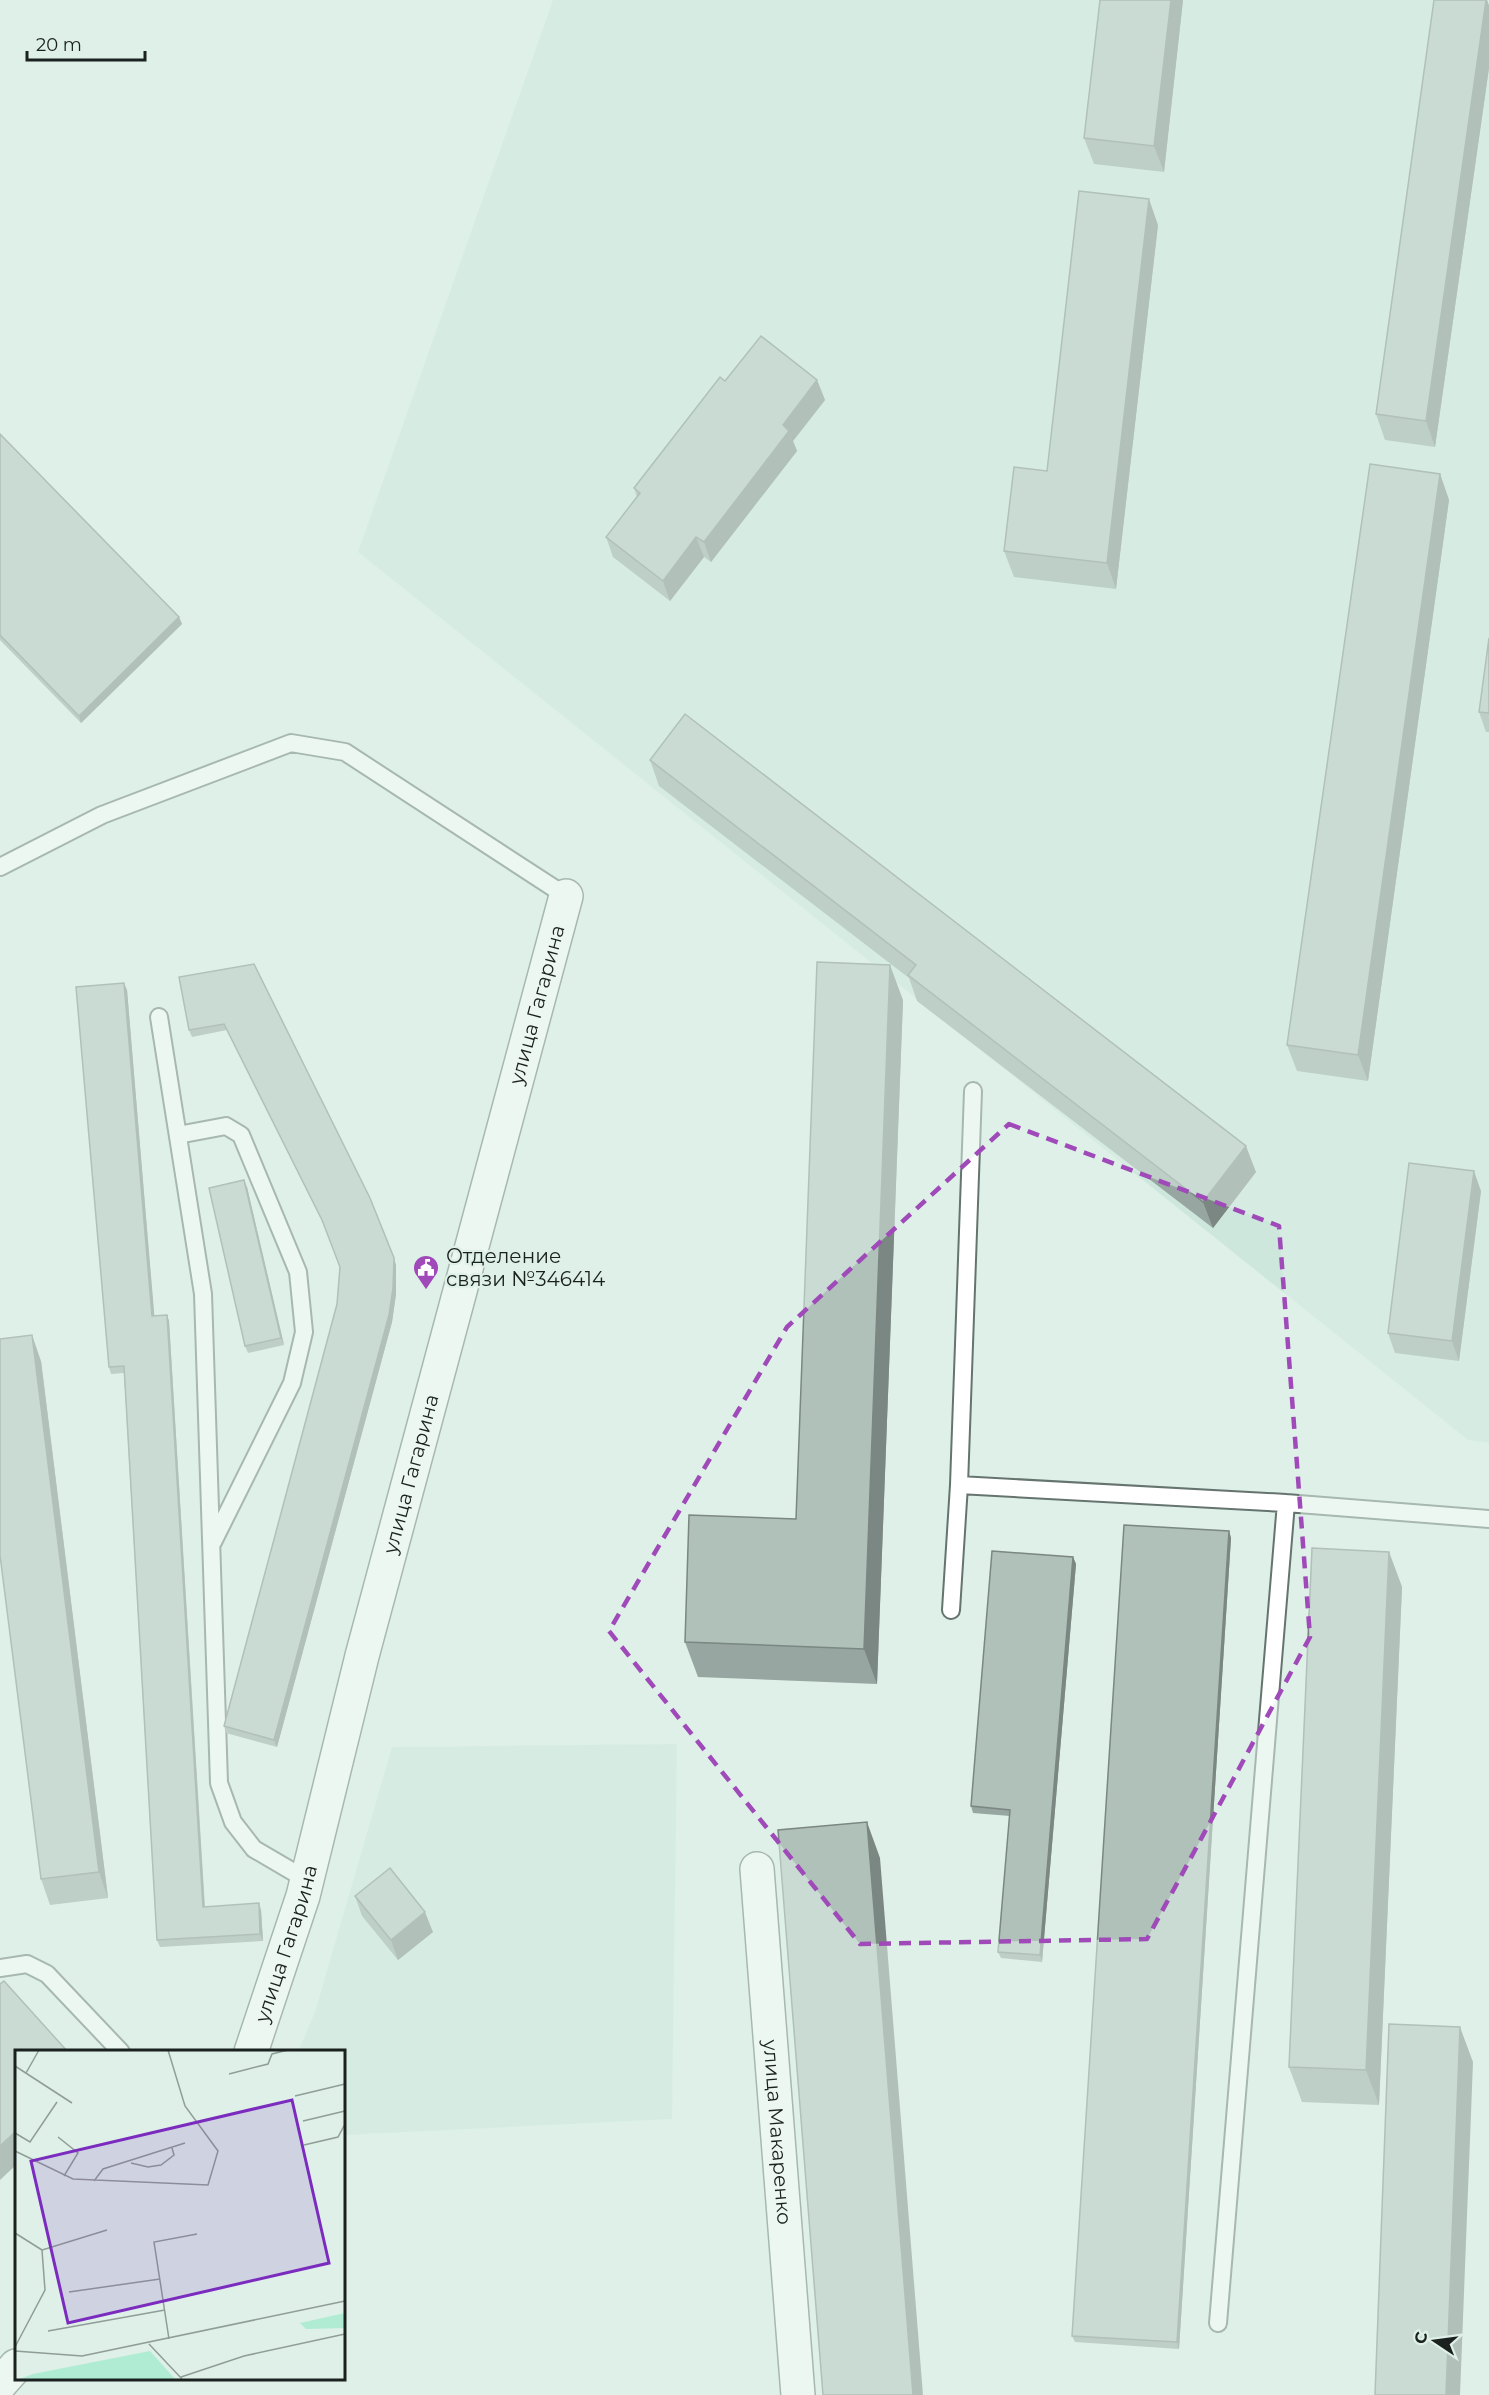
<svg xmlns="http://www.w3.org/2000/svg" width="1489" height="2395" font-family="Montserrat,sans-serif">
  <rect width="100%" height="100%" fill="#def0e8"/>
  <!-- built -->
  <path fill="#cde7dc" d="M553,0H1489V1443L1468,1440L358,552Z
    M677,1744L672,2119L344,2135V2052H298L315,2012L392,1747Z"/>
  <g fill="none" stroke-linecap="round" stroke-linejoin="round">
    <defs>
      <path id="service" d="M0,867L102,815L291,743L345,752L566,896
        M159,1017L203,1294L219,1783L233,1822L254,1849L307,1880
        M973,1091L959,1485L1286,1503L1489,1519
        M178,1135L226,1126L241,1135L298,1272L304,1332L292,1383L213,1542
        M951,1610L959,1485
        M0,1968L27,1964L47,1974L121,2052
        M1218,2323L1286,1503"/>
      <g id="minor">
        <path id="s1" d="M757,1869L798,2395"/>
        <path id="s2" d="M251,2052L303,1896L362,1656L566,896"/>
        <path d="M0,2384L16,2366"/>
      </g>
    </defs>
    <!-- service casing -->
    <use href="#service" stroke="#65746e" stroke-width="20"/>
    <!-- minor casing -->
    <use href="#minor" stroke="#65746e" stroke-width="36"/>
    <!-- service -->
    <use href="#service" stroke="#fff" stroke-width="16"/>
    <!-- minor -->
    <use href="#minor" stroke="#fff" stroke-width="33"/>
  </g>
  <!-- wall -->
  <path fill="#97a6a0" d="M1183,0L1164,172L1094,164L1084,138Z
    M1434,0H1487L1489,6V68L1435,447L1385,440L1376,414Z
    M1158,225L1116,589L1014,577L1004,551L1047,471Z
    M817,380L825,400L793,441L797,451L711,562L704,557L670,601L613,557L606,537L637,497L634,488L725,381Z
    M0,434L179,617L182,624L81,723L0,640Z
    M1440,474L1449,500L1368,1081L1297,1071L1287,1045Z
    M1489,638V732H1486L1479,712Z
    M650,760L1256,1172L1213,1228L917,1001L909,978L659,786Z
    M254,964L396,1265V1294L392,1322L277,1747L226,1733L224,1726L337,1304L340,1268L325,1227L227,1030L192,1037L189,1030Z
    M127,990L154,1316L167,1315L169,1321L205,1907L261,1910L263,1941L160,1947L157,1940L124,1373L111,1374L109,1367Z
    M903,1000L877,1684L698,1677L685,1642L796,1519Z
    M247,1187L284,1345L248,1353L245,1346Z
    M1481,1191L1459,1361L1395,1353L1388,1333Z
    M41,1361L108,1898L50,1905L41,1879Z
    M1229,1531L1231,1538L1179,2349L1075,2342L1072,2336Z
    M1389,1552L1402,1587L1379,2105L1302,2102L1289,2067Z
    M1073,1557L1076,1564L1042,1962L1001,1958L998,1952L1010,1816L973,1813L971,1806Z
    M355,1896L433,1932L398,1960L362,1916Z"/>
  <!-- shaded-wall -->
  <path fill="#7b8782" d="M1171,0H1183L1164,172L1154,146Z
    M1486,0H1487L1489,6V68L1435,447L1426,421Z
    M1149,199L1158,225L1116,589L1107,563Z
    M817,380L825,400L793,441L797,451L711,562L704,542L783,425Z
    M1440,474L1449,500L1368,1081L1358,1055Z
    M696,537L704,557L670,601L663,581Z
    M179,617L182,624L81,723L79,716Z
    M890,965L903,1000L877,1684L864,1649Z
    M124,983L127,990L155,1323L152,1316Z
    M1246,1146L1256,1172L1213,1228L1203,1202Z
    M1474,1171L1481,1191L1459,1361L1452,1341Z
    M244,1180L247,1187L284,1345L281,1338Z
    M394,1258L396,1265V1294L392,1322L277,1747L274,1740Z
    M167,1315L169,1321L205,1914L203,1907Z
    M32,1335L41,1361L108,1898L99,1872Z
    M1229,1531L1231,1538L1179,2349L1177,2342Z
    M1389,1552L1402,1587L1379,2105L1366,2070Z
    M1073,1557L1076,1564L1042,1962L1040,1955Z
    M867,1822L880,1858L923,2395H913Z
    M259,1903L261,1910L263,1941L260,1934Z
    M425,1912L433,1932L398,1960L391,1940Z
    M1460,2027L1473,2062L1460,2395H1446Z
    M16,2131V2165L0,2180V2146Z"/>
  <!-- building -->
  <path fill="#b0c1ba" stroke="#7b8782" stroke-width="1.5" d="M1100,0H1171L1154,146L1084,138Z
    M1434,0H1486L1426,421L1376,414Z
    M1079,191L1149,199L1107,563L1004,551L1014,467L1047,471Z
    M761,336L817,380L783,425L789,431L704,542L696,537L663,581L606,537L640,493L634,488L720,377L725,381Z
    M0,434L179,617L79,716L0,635Z
    M1370,464L1440,474L1358,1055L1287,1045Z
    M1489,638V713L1479,712Z
    M685,714L1246,1146L1203,1202L908,975L916,965L650,760Z
    M817,962L890,965L864,1649L685,1642L689,1515L796,1519Z
    M254,964L370,1198L394,1258L393,1288L389,1315L274,1740L224,1726L337,1304L340,1267L322,1220L224,1024L189,1030L179,977Z
    M124,983L152,1316L167,1315L203,1907L259,1903L260,1934L157,1940L124,1366L109,1367L76,987Z
    M1409,1163L1474,1171L1452,1341L1388,1333Z
    M244,1180L281,1338L245,1346L209,1188Z
    M32,1335L99,1872L41,1879L0,1555V1339Z
    M1124,1525L1229,1531L1177,2342L1072,2336Z
    M1312,1548L1389,1552L1366,2070L1289,2067Z
    M992,1551L1073,1557L1040,1955L998,1952L1010,1810L971,1806Z
    M867,1822L913,2395H823L778,1830Z
    M390,1868L425,1912L391,1940L355,1896Z
    M4,1981L68,2052H16V2131L0,2146V1984Z
    M1389,2024L1460,2027L1446,2395H1375Z"/>
  <!-- marked area -->
  <path d="M0 0H1489V2395H0ZM1009,1124L1279,1226L1310,1637L1147,1939L860,1944L609,1631L787,1327Z" fill="#def0e8" fill-opacity=".55" fill-rule="evenodd"/>
  <path fill="none" stroke="#9f4ab8" stroke-width="4.5" stroke-dasharray="12 8" stroke-linejoin="round" d="M1009,1124L1279,1226L1310,1637L1147,1939L860,1944L609,1631L787,1327Z"/>
  <!-- icons -->
  <defs>
    <symbol id="civic-pin" viewBox="-11 -11 22 30"><path d="M0 17L-7.5 6A9.5 9.5 0 1 1 7.5 6Z" fill="#9f4ab8" stroke="#def0e8"/><path d="M-.6-6.5H3V-4.5H.6V-3L4-1V1h2V6H-6V1h2V-1L-.6-3ZM-1.2 2.5V6h2.4V2.5Z" fill="#fff"/></symbol>
  </defs>
  <g fill-rule="evenodd">
    <use href="#civic-pin" x="411" y="1253" width="30" height="40"/>
  </g>
  <g text-anchor="middle" dominant-baseline="central" stroke-width="4.5" stroke-linejoin="round" paint-order="stroke">
    <!-- street labels -->
    <g font-size="20" fill="#1b211f" stroke="#def0e8">
      <text stroke="none"><textPath href="#s2" startOffset="1086">улица Гагарина</textPath></text>
      <text stroke="none"><textPath href="#s2" startOffset="600">улица Гагарина</textPath></text>
      <text stroke="none"><textPath href="#s2" startOffset="114">улица Гагарина</textPath></text>
      <text stroke="none"><textPath href="#s1" startOffset="264">улица Макаренко</textPath></text>
    </g>
    <!-- poi labels -->
    <g font-size="20" fill="#1b211f" stroke="#def0e8" text-anchor="start">
      <text x="446" y="1256">Отделение<tspan x="446" dy="23">связи №346414</tspan></text>
    </g>
  </g>
  <!-- overview -->
  <g transform="translate(15 2050)">
    <rect width="330" height="330" fill="#def0e8"/>
    <path d="M330,263V278L291,279L285,273ZM135,301L161,330H2L18,324Z" fill="#afecd3"/>
    <path fill="none" stroke="#909d98" stroke-width="1.5" d="M0,16L57,53M11,23L24,0M214,24L253,14L257,4L273,0M280,46L330,34M288,71L330,61M0,83L15,92L42,52M43,87L63,103L49,126M289,95L323,87L330,74M0,101L58,129L193,135L203,101L170,56L153,0M116,113L133,117L146,115L159,105L157,98M79,131L88,119L170,93M0,183L27,200M54,242L145,229M33,281L150,260M154,289L139,192L182,184M134,294L167,329M0,297L30,240L27,200L92,180M0,301L67,306L330,251M166,327L229,306L330,284"/>
    <path fill="#7b2cbf" fill-opacity="0.15" stroke="#7b2cbf" stroke-width="3" d="M277,50L314,213L53,273L16,111Z"/>
    <rect width="330" height="330" fill="none" stroke="#1b211f" stroke-width="3"/>
  </g>
  <!-- north arrow -->
  <g transform="translate(1435 2341) rotate(283)" stroke="#def0e8" stroke-width="4.5" paint-order="stroke">
  <path d="M0-4.5L10 22L0 15L-10 22Z" fill="#1b211f"/>
  <text y="-9" font-size="16" font-weight="bold" text-anchor="middle" fill="#1b211f">С</text>
  </g>
  <!-- scale -->
  <path d="M27 51v9h118v-9" fill="none" stroke="#1b211f" stroke-width="3"/>
  <text x="36" y="51" font-size="18" fill="#1b211f" stroke="#def0e8" stroke-width="4.5" paint-order="stroke">20 m</text>
</svg>
